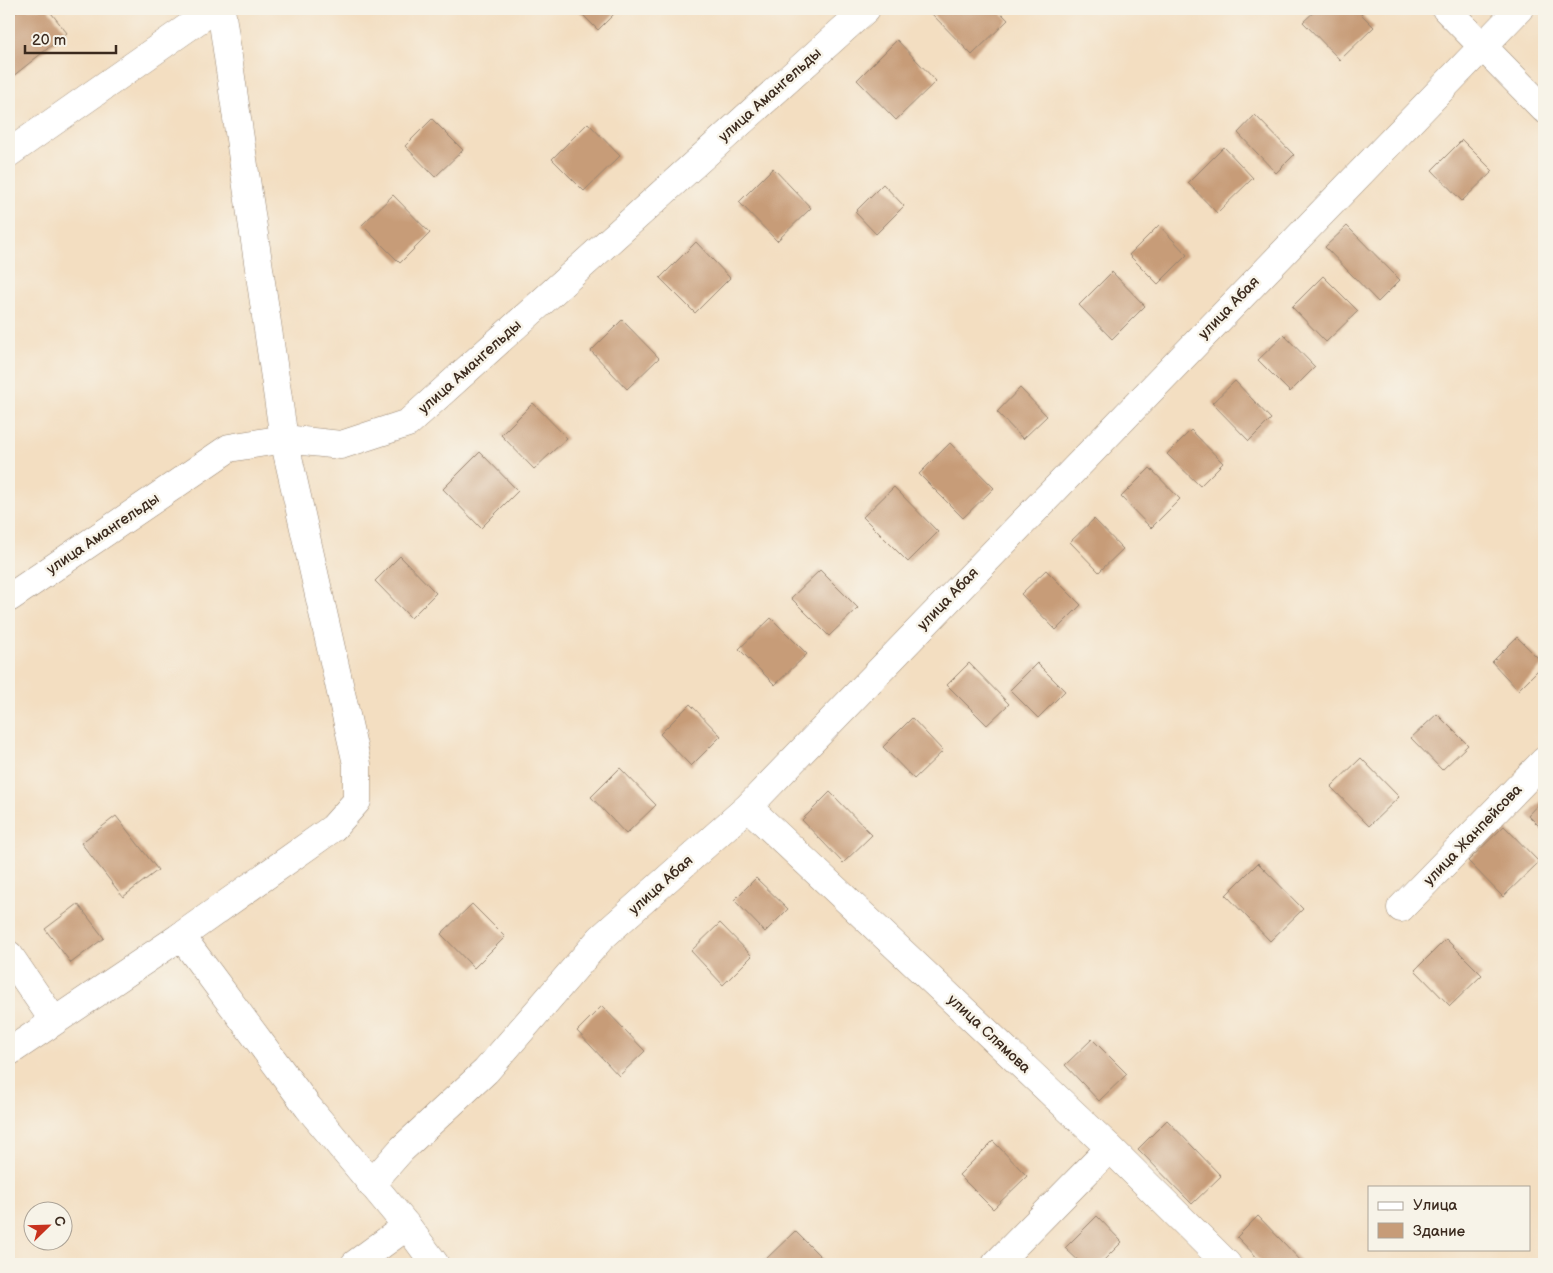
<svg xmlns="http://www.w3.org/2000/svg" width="1553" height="1273" font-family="'Balsamiq Sans',sans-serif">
  <rect width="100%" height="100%" fill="#f7f3e8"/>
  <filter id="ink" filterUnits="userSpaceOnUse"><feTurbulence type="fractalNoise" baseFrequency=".02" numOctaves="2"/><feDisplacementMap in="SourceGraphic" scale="10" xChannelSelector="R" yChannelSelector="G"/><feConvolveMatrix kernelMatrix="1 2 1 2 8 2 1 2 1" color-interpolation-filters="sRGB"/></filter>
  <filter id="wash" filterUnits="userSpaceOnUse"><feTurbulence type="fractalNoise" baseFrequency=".0096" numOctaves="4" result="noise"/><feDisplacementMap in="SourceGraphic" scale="20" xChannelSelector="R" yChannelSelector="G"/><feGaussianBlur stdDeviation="1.12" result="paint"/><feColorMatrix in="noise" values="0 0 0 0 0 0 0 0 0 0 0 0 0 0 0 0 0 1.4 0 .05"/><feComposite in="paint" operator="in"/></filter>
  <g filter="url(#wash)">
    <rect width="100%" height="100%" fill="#f3dec1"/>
    <g id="blocks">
      <!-- building -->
      <path fill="#c79c78" d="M20,9H48L67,33L12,77L9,73V18Z
        M577,9H619L598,30Z
        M931,9H997L1008,20L972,55L929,11Z
        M1317,9H1356L1374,27L1340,60L1303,22Z
        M897,40L936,81L896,120L857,80Z
        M1255,115L1294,155L1276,173L1238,133Z
        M432,119L463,150L435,177L405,146Z
        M588,123L620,156L584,191L552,159Z
        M1462,140L1493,171L1462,201L1432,170Z
        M1224,147L1253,178L1217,213L1188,183Z
        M773,168L811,208L777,241L739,202Z
        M883,184L904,206L876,234L855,212Z
        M393,195L430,233L400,263L362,225Z
        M1159,225L1187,255L1158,284L1129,255Z
        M1347,226L1400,280L1378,302L1325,247Z
        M696,242L730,278L695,313L660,278Z
        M1112,272L1145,306L1112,339L1079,305Z
        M1323,276L1358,311L1326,342L1292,307Z
        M622,320L659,358L627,389L591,351Z
        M1284,335L1315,367L1290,392L1258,360Z
        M1235,381L1271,419L1249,441L1212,403Z
        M1020,388L1047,416L1023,439L997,412Z
        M533,403L567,438L534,469L501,435Z
        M1191,430L1223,463L1200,486L1167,454Z
        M950,443L994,488L963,518L919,474Z
        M480,452L518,491L481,528L443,489Z
        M1150,468L1180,499L1151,528L1121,497Z
        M894,487L938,532L908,562L863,517Z
        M1094,519L1123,549L1099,572L1070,542Z
        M400,556L436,593L411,618L375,581Z
        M820,570L858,608L829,636L791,598Z
        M1046,570L1081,605L1056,630L1021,594Z
        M771,618L807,654L775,685L739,649Z
        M1517,637L1544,664L1518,690L1492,662Z
        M969,663L1009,704L987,725L947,685Z
        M1037,663L1065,691L1038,718L1010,690Z
        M690,704L721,736L691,766L660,734Z
        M1437,714L1468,745L1442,770L1411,738Z
        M912,718L943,751L914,779L883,747Z
        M1361,758L1399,797L1369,826L1331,787Z
        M620,768L656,805L626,834L591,797Z
        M830,792L872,835L843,863L802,820Z
        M1544,798V831L1528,815Z
        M116,816L158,870L123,897L81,843Z
        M1504,826L1539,862L1503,897L1468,861Z
        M1258,863L1303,909L1270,941L1226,895Z
        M756,878L788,909L765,932L734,900Z
        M78,904L104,938L71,963L45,929Z
        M472,904L505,937L474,968L441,934Z
        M720,923L752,956L723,985L691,951Z
        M1446,939L1482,975L1450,1006L1415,970Z
        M602,1006L645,1051L619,1076L577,1031Z
        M1092,1039L1127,1074L1099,1101L1065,1065Z
        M1167,1120L1221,1176L1192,1204L1138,1149Z
        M993,1141L1027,1176L993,1209L959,1175Z
        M1097,1216L1122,1242L1100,1264H1082L1065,1248Z
        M1258,1216L1304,1264H1263L1237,1237Z
        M795,1231L823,1259L818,1264H767L764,1261Z"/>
    </g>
  </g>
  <g filter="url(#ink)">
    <use href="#blocks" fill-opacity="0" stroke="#978470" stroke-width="1"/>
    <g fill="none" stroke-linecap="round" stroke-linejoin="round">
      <defs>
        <path id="minor" d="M1446,9L1544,109
          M9,153L214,9
          M9,598L229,448L284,439L341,445L408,423L866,9
          M748,807L1110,1148L1227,1264
          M1401,908L1544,761
          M9,955L54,1021
          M9,1052L181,936
          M371,1184L402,1149L486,1071L601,938L748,807L1519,9
          M355,1264L407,1226
          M996,1264L1110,1148"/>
        <path id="tertiary" d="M221,9L284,439L357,764V801L333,828L181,936L308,1107L407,1226L435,1264"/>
      </defs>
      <!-- minor casing -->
      <use href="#minor" stroke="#978470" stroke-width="29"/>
      <!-- tertiary casing -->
      <use href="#tertiary" stroke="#978470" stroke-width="29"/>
      <!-- minor -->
      <use href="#minor" stroke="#fff" stroke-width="28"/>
      <!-- tertiary -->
      <use href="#tertiary" stroke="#fff" stroke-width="28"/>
    </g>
  </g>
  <g text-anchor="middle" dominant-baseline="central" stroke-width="5" stroke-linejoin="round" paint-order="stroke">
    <!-- street labels -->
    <g font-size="15" fill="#3b2a1e" stroke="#f7f3e8">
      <text transform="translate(770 95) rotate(-42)">улица Амангельды</text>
      <text transform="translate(1229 308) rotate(-46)">улица Абая</text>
      <text transform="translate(470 367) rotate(-42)">улица Амангельды</text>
      <text transform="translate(103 534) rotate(-34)">улица Амангельды</text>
      <text transform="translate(948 599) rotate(-46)">улица Абая</text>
      <text transform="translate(1473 835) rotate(-46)">улица Жанпейсова</text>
      <text transform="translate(661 885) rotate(-42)">улица Абая</text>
      <text transform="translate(989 1034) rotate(43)">улица Слямова</text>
    </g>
  </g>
  <!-- margin -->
  <rect width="1553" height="1273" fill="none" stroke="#f7f3e8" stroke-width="30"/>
  <!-- legend -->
  <rect x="1368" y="1186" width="162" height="65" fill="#f7f3e8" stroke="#aca397"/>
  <rect x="1378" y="1202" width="25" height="8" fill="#ffffff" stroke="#aca397"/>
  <text x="1413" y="1210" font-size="15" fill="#3b2a1e">Улица</text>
  <rect x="1378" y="1223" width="25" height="15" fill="#c79c78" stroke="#aca397"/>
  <text x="1413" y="1236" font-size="15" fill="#3b2a1e">Здание</text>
  <!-- north arrow -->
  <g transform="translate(48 1226) rotate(67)"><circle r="24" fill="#f7f3e8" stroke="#aca397"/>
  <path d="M0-4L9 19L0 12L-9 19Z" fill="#c8321e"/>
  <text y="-8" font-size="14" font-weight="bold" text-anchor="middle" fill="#3b2a1e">С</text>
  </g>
  <!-- scale -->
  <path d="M25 45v8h91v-8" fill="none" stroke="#3b2a1e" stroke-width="2.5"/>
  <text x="32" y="45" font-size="15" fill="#3b2a1e" stroke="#f7f3e8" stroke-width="4" paint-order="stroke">20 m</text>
</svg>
